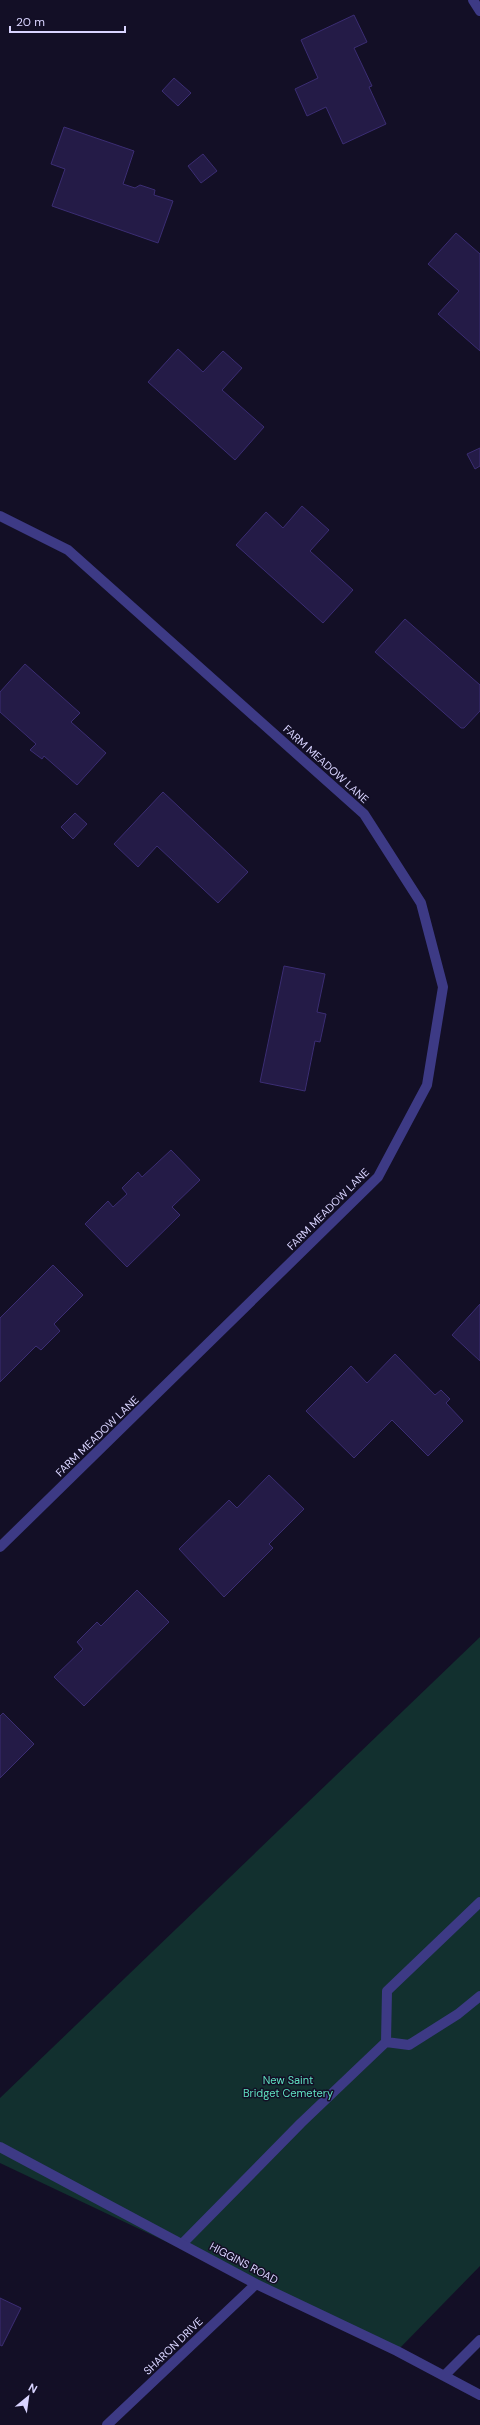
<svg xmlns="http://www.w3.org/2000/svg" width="480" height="2425" font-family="'DM Sans',sans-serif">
  <rect width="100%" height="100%" fill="#130f26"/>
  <!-- green -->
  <path fill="#12302f" d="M480,1637V2266L397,2351L0,2163V2098Z"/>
  <!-- building -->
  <path fill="#241b47" stroke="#3b2d73" d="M354,15L367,42L354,48L372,86L369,87L386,124L343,144L326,107L307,116L295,89L318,78L301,40Z
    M174,78L191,93L178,106L162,91Z
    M64,127L134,151L123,184L135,188L140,185L155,190L154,195L173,201L158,243L52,206L65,169L51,164Z
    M203,154L217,171L201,183L188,166Z
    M456,233L480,254V351L438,314L459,291L428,264Z
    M178,349L203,372L223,351L242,368L222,390L264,427L235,460L148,382Z
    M480,448V466L475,469L467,454Z
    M302,506L329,530L310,551L353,590L323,623L236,545L266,512L283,528Z
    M405,619L480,685V711L464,728H461L375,652Z
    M25,664L80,713L71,722L106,753L77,785L44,756L42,759L30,750L36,744L0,712V692Z
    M163,792L248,872L218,903L157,846L138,867L114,844Z
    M75,813L87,824L73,839L61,827Z
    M284,966L325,974L317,1012L326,1014L320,1042L315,1041L305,1091L260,1082Z
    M171,1150L200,1180L172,1207L180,1215L127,1267L85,1224L108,1201L113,1207L127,1194L122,1188L138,1172L142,1177Z
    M53,1265L83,1295L54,1324L60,1331L41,1350L36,1346L0,1382V1318Z
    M480,1304V1361L452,1335Z
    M395,1354L435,1395L441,1390L450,1399L446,1403L463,1421L428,1456L392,1420L354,1458L306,1411L351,1366L367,1383Z
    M269,1475L304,1509L269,1544L273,1548L224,1597L179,1549L229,1500L237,1508Z
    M137,1590L169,1622L84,1706L54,1677L83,1649L77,1642L97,1622L101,1626Z
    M3,1713L34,1744L0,1778V1716Z
    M0,2298L21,2308L2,2346L0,2345Z"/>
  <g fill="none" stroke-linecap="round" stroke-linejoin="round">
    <!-- service -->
    <path stroke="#3d3a85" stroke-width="10" d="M386,2042L387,1991L480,1902
      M182,2244L301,2123L386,2042L409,2045L458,2014L480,1996"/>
    <!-- minor -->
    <path stroke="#3d3a85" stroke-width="10" d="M473,0L480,11
      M0,516L68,550L364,814L421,903L443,987L427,1085L378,1177L0,1547
      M0,2147L256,2284L397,2351L480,2395
      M444,2376L480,2340
      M107,2425L256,2284"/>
  </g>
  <g text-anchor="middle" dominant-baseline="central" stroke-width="3" stroke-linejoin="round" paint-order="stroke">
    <!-- street labels -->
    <g font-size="11" fill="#d9d4ff" stroke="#130f26">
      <text transform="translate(326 764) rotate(42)">FARM MEADOW LANE</text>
      <text transform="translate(328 1209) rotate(-45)">FARM MEADOW LANE</text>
      <text transform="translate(97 1436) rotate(-44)">FARM MEADOW LANE</text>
      <text transform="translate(244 2263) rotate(28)">HIGGINS ROAD</text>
      <text transform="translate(173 2346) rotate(-44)">SHARON DRIVE</text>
    </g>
    <!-- park labels -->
    <g font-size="11" fill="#5fe0c0" stroke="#130f26">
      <text x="288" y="2080">New Saint<tspan x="288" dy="13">Bridget Cemetery</tspan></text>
    </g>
  </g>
  <!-- north arrow -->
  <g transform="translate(28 2397) rotate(29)" stroke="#130f26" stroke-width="3" paint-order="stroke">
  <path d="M0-3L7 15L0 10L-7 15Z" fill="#d9d4ff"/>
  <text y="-6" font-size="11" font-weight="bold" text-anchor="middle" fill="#d9d4ff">N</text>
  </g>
  <!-- scale -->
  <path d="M10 26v6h115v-6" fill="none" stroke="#d9d4ff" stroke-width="2"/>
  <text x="16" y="26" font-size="12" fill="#d9d4ff" stroke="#130f26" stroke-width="3" paint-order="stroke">20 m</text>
</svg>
